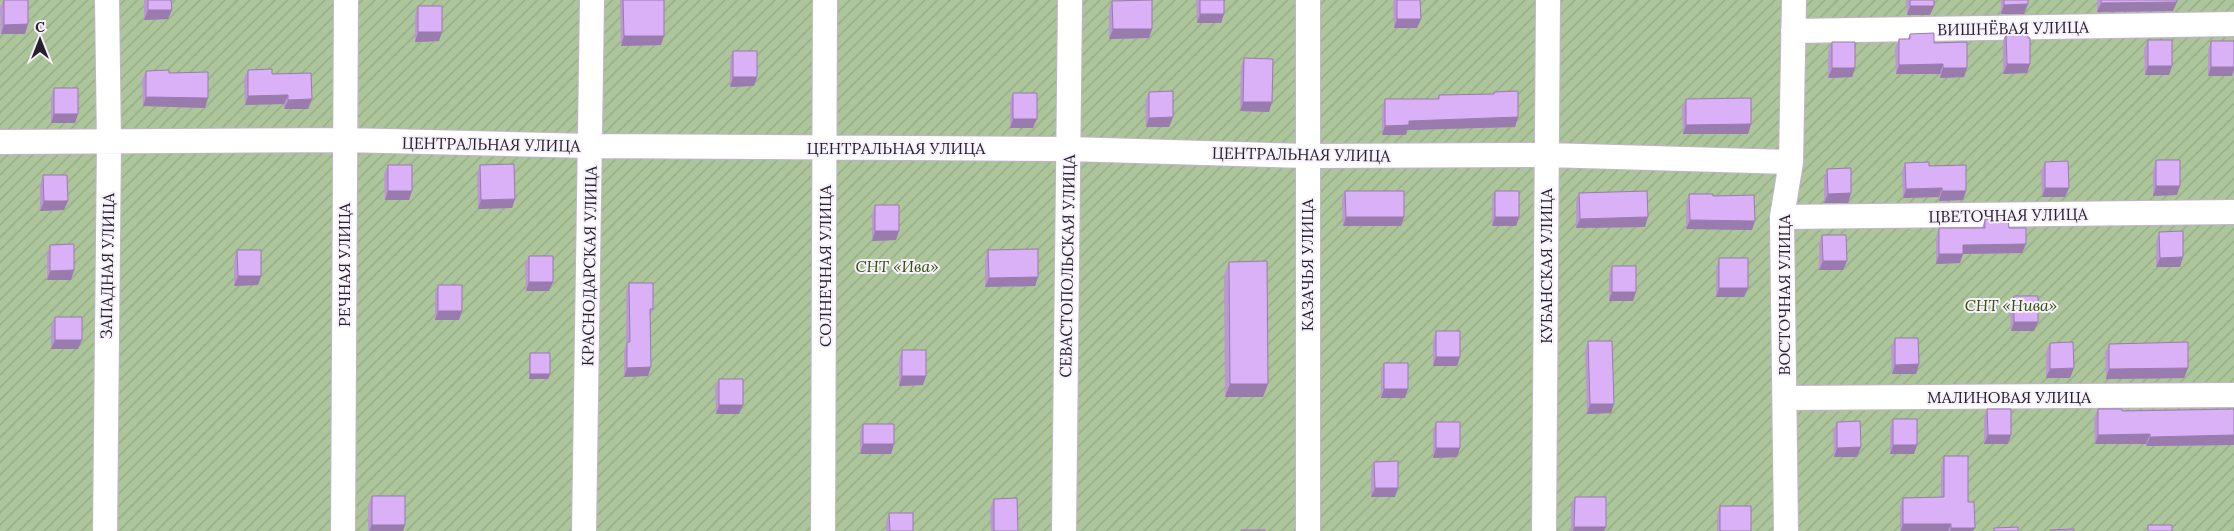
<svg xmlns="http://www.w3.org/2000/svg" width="2234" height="531" font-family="Lora,serif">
  <defs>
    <pattern id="garden-furrows" width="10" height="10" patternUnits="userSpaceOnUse" patternTransform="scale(1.25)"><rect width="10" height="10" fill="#acc59a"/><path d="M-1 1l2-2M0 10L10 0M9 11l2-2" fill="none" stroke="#94a985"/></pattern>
  </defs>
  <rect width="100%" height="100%" fill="#f0ddfe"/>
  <!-- garden -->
  <path fill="url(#garden-furrows)" d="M0,0H2234V531H0Z"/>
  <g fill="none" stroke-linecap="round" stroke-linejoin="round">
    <defs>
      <path id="minor" d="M1793,31L2234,24
        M0,142L344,140L591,146L1069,149L1307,156L1547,155L1791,162
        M1782,217L2234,212
        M1785,398L2234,395
        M105,531L109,143L107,0
        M343,531L346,0
        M584,531L592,0
        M823,531L825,0
        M1064,531L1070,0
        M1308,531V0
        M1544,531L1548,0
        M1786,531L1782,217L1791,162L1794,0"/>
    </defs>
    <!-- minor casing -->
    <use href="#minor" stroke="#c4b2d1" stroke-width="26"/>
    <!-- minor -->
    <use href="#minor" stroke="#fff" stroke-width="24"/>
  </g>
  <!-- wall -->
  <path fill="#bb97d4" d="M3,0H28V24L25,34H1L0,8Z
    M144,0H171L168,19L144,20Z
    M620,0H664L661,45L621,46Z
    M1196,0H1224L1221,23H1197Z
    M1394,0H1420L1421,19L1417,28H1394L1393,2Z
    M1906,0H1934V6L1930,15H1907Z
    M2001,0H2028L2024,14H2001Z
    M2097,0H2177V2L2173,11L2097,12Z
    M1112,1L1152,29L1149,38L1109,39V10Z
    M418,6L439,41L415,42V16Z
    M2006,32L2030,64L2027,73L2003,74V41Z
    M1910,34L1934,43L1967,68L1964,77L1940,78V74H1896L1895,48L1899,39H1908Z
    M2148,40L2172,66L2169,75H2145L2144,49Z
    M2211,41L2232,76H2208V50Z
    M1832,42L1855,68L1852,77L1828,78V52Z
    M733,51L754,86L730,87V61Z
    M1244,58L1269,112L1240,111L1241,67Z
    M248,70L272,74L312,99L308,109H284V104L245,105L244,79Z
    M146,71L169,73L205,108L143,106L142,80Z
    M54,88L75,123H51V97Z
    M1149,92L1169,127H1146L1145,101Z
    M1494,92L1518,117L1515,127L1407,130L1406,135H1382V109L1385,99H1438L1439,95L1493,94Z
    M1013,93L1033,128H1010V102Z
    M1686,99L1751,124L1748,134H1683L1682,108Z
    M2156,160L2177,195L2153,196V170Z
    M2045,162L2065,197H2042L2041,171Z
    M1905,163L1929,166L1963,200L1939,201V197L1903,198L1902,172Z
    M388,165L412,191L409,200H385L384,174Z
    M480,165L515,199L512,208L478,209L477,175Z
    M1827,169L1851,193L1848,203H1824V178Z
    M43,175L68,201L64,210L40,211V185Z
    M1345,191L1401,226H1343L1342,200Z
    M1495,191L1519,217L1516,226H1492V200Z
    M1579,193L1645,227L1576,228V202Z
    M1689,194L1713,196L1752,230L1686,229V203Z
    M875,205L896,240L872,241V214Z
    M1985,219L2009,228L2022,253L1963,254L1960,263L1936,264V237L1939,228H1982Z
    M2159,232L2183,257L2180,267H2156V241Z
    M1822,235L1843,270H1819V244Z
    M50,245L74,270L71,280H47V254Z
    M237,250L261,276L258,285L234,286V260Z
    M988,250L1038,277L1035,286L985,287V259Z
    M529,256L553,282L549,291H526L525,265Z
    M1719,258L1744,297H1716V268Z
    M1229,262L1263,397H1225L1224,275Z
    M1612,266L1633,301H1609V275Z
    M629,283L653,309L650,317L648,376L624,377V351L626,344V292Z
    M438,285L459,320H435V294Z
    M2014,296L2034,331H2011L2010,305Z
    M55,317L78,349H51V326Z
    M1436,331L1460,357L1457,366H1433V340Z
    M1895,338L1916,374H1892L1891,348Z
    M1588,341L1611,413L1587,414L1585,350Z
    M2050,343L2070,378H2046V352Z
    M2109,344L2184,378L2106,379L2105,353Z
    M902,350L923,385L899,386V360Z
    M530,353L548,379H529V358Z
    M1384,363L1405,398H1381V372Z
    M719,379L739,414H716L715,388Z
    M1987,409L2008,444H1984V418Z
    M2098,409L2122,411L2234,409V445L2146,446V444H2095L2094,418Z
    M1893,419L1914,454H1890V428Z
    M1436,422L1460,448L1457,457L1433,458V432Z
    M1837,422L1861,447L1857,457H1834L1833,431Z
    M863,424L894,444L891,454H860V433Z
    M1944,456L1968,502L1973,531H1900V507L1903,498L1941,497V466Z
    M1374,462L1395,497H1371V471Z
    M372,496L405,525L403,531H368V505Z
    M1575,497L1606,527L1604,531H1571V506Z
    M994,499L1018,531H991L990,508Z
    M1720,506L1751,531H1717V515Z
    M889,513L913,531H886V522Z"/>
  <!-- shaded-wall -->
  <path fill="#997bad" d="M2177,2L2173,11L2097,12L2101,3Z
    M2028,4L2024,14H2001L2004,5Z
    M1910,6H1934L1930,15H1907Z
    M148,10H172L168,19L144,20Z
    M1200,14H1224L1221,23H1197Z
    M1397,19H1421L1417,28H1394Z
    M28,24L25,34H1L4,25Z
    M1113,29H1152L1149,38L1109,39Z
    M418,32H442L439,41L415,42Z
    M624,36H664L661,45L621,46Z
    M1943,64L1940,74H1896L1899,65Z
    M2007,64H2030L2027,73L2003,74Z
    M2148,66H2172L2169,75H2145Z
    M2211,67H2234V70L2232,76H2208Z
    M1832,68H1855L1852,77L1828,78Z
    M1943,68H1967L1964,77L1940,78Z
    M733,77H757L754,86L730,87Z
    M288,95L284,104L245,105L248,96Z
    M146,97L208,98L205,108L143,106Z
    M312,99L308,109H284L288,100Z
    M1243,102H1272L1269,112L1240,111Z
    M54,114H78L75,123H51Z
    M1173,117L1169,127H1146L1149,118Z
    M1518,117L1515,127L1407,130L1406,135H1382L1385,126L1409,121Z
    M1013,119H1037L1033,128H1010Z
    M1751,124L1748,134H1683L1686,125Z
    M2156,186H2180L2177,195L2153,196Z
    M1942,188L1939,197L1903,198L1906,189Z
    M2045,188H2069L2065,197H2042Z
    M388,191H412L409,200H385Z
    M1942,191H1966L1963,200L1939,201Z
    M1851,193L1848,203H1824L1828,194Z
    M515,199L512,208L478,209L481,200Z
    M44,201H68L64,210L40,211Z
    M1346,217H1404L1401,226H1343Z
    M1495,217H1519L1516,226H1492Z
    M1648,217L1645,227L1576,228L1580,219Z
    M1690,220L1755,221L1752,230L1686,229Z
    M875,231H899L896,240L872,241Z
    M2026,244L2022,253L1960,254L1963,245Z
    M1939,254H1963L1960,263L1936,264Z
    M2183,257L2180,267H2156L2160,258Z
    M1823,261H1847L1843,270H1819Z
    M74,270L71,280H47L50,271Z
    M238,276H261L258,285L234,286Z
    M1038,277L1035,286L985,287L989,278Z
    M529,282H553L549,291H526Z
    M1719,288H1748L1744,297H1716Z
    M1612,292H1636L1633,301H1609Z
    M438,311H462L459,320H435Z
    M2014,322H2038L2034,331H2011Z
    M55,340H82L78,349H51Z
    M1436,357H1460L1457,366H1433Z
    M1919,364L1916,374H1892L1895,365Z
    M651,367L648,376L624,377L627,368Z
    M2074,368L2070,378H2046L2050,369Z
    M2188,368L2184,378L2106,379L2109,369Z
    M530,374H550L548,379H529Z
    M902,376H926L923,385L899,386Z
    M1230,384H1268L1263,397H1225Z
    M1384,389H1408L1405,398H1381Z
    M1590,404H1614L1611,413L1587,414Z
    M719,405H743L739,414H716Z
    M2150,434L2146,444H2095L2098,435Z
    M1988,435H2011L2008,444H1984Z
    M2234,435V445L2146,446L2150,437Z
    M863,444H894L891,454H860Z
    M1893,445H1917L1914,454H1890Z
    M1861,447L1857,457H1834L1837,448Z
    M1436,448H1460L1457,457L1433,458Z
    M1375,488H1398L1395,497H1371Z
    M1903,524H1951L1948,531H1901Z
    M372,525H405L403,531H369Z
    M1574,527H1606L1604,531H1573Z
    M1951,528H1975L1973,531H1950Z"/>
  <!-- building -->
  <path fill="#dab0f7" stroke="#997bad" d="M4,0H28V24L4,25Z
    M148,0H171L172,10H148Z
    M623,0H664V36H624Z
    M1152,0V29H1113L1112,1Z
    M1200,0H1224V14H1200Z
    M1397,0H1420L1421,19H1397Z
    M1910,0H1934V6H1910Z
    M2004,0H2028V4L2004,5Z
    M2101,0H2177V2L2101,3Z
    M418,6H442V32H418Z
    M2006,32H2028V38H2030V64H2007Z
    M1934,33V43L1967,42V68H1943V64L1899,65V39H1910V34Z
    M2148,40H2172V66H2148Z
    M2211,41H2234V67H2211Z
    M1832,42H1855V68H1832Z
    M733,51H757V77H733Z
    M1244,58L1273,59L1272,102H1243Z
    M272,69V74L311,73L312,99L288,100V95L248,96V70Z
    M169,70V73L208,72V98L146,97V71Z
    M54,88H78V114H54Z
    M1173,91V117L1149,118V92Z
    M1518,91V117L1409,121V125L1385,126V99H1439V95L1494,94V92Z
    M1013,93H1037V119H1013Z
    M1751,98V124L1686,125V99Z
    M2156,160H2180V186H2156Z
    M2068,161L2069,188H2045V162Z
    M1929,162V166L1966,165V191H1942V188L1906,189L1905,163Z
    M514,164L515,199L481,200L480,165Z
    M388,165H412V191H388Z
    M1851,168V193L1828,194L1827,169Z
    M43,175H67L68,201H44Z
    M1345,191H1404V217H1346Z
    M1495,191H1519V217H1495Z
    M1647,191L1648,217L1580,219L1579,193Z
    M1689,194H1713V196L1754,195L1755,221L1690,220Z
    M875,205H899V231H875Z
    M1985,219H2008L2009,228H2026V244L1963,245V254H1939V228H1985Z
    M2183,231V257L2160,258L2159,232Z
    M1822,235H1846L1847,261H1823Z
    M74,244V270L50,271V245Z
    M1038,249V277L989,278L988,250Z
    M237,250H261V276H238Z
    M529,256H553V282H529Z
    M1719,258H1748V288H1719Z
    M1267,261L1268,384H1230L1229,262Z
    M1612,266H1636V292H1612Z
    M629,283H653V309H650L651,367L627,368V342H630Z
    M438,285H462V311H438Z
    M2014,296H2038V322H2014Z
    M55,317H82V340H55Z
    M1436,331H1460V357H1436Z
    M1895,338H1918L1919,364L1895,365Z
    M1588,341H1612L1614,404H1590Z
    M2073,342L2074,368L2050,369V343Z
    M2188,342V368L2109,369V344Z
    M902,350H926V376H902Z
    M530,353H550V374H530Z
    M1384,363H1408V389H1384Z
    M719,379H743V405H719Z
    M1987,409H2011V435H1988Z
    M2098,409H2122V411L2234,409V435L2150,437V434L2098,435Z
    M1893,419H1917V445H1893Z
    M1860,421L1861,447L1837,448V422Z
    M1436,422H1460V448H1436Z
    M863,424H894V444H863Z
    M1944,456H1968V502H1974L1975,528H1951V524H1903V498L1944,497Z
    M1398,461V488H1375L1374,462Z
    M372,496H405V525H372Z
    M1575,497H1606V527H1574Z
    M1017,498L1018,531H994V499Z
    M1720,506H1751V531H1720Z
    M889,513H913V531H890Z
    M2148,525H2172V531H2148Z
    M2018,527V531H1994V528Z
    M2074,529V531H2050V530Z
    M1241,530H1265V531H1241Z"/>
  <g text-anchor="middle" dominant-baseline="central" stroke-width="4" stroke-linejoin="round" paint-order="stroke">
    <!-- street labels -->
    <g font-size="16" fill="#27212c" stroke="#f7f0fd">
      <text transform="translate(2013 28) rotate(-1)">ВИШНЁВАЯ УЛИЦА</text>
      <text transform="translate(491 144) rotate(1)">ЦЕНТРАЛЬНАЯ УЛИЦА</text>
      <text x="896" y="148">ЦЕНТРАЛЬНАЯ УЛИЦА</text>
      <text transform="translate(1301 154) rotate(1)">ЦЕНТРАЛЬНАЯ УЛИЦА</text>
      <text transform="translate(2008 215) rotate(-1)">ЦВЕТОЧНАЯ УЛИЦА</text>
      <text transform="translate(344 265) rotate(-90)">РЕЧНАЯ УЛИЦА</text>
      <text transform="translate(1307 265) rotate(-90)">КАЗАЧЬЯ УЛИЦА</text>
      <text transform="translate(107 266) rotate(-89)">ЗАПАДНАЯ УЛИЦА</text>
      <text transform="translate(589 266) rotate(-89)">КРАСНОДАРСКАЯ УЛИЦА</text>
      <text transform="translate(825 266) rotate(-90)">СОЛНЕЧНАЯ УЛИЦА</text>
      <text transform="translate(1067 266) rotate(-89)">СЕВАСТОПОЛЬСКАЯ УЛИЦА</text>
      <text transform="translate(1546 266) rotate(-90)">КУБАНСКАЯ УЛИЦА</text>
      <text transform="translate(1784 295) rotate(-90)">ВОСТОЧНАЯ УЛИЦА</text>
      <text x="2009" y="397">МАЛИНОВАЯ УЛИЦА</text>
    </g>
    <!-- park labels -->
    <g font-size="16" font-style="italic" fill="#2f5200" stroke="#f7f0fd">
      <text x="897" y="266">СНТ «Ива»</text>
      <text x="2011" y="305">СНТ «Нива»</text>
    </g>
  </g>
  <!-- north arrow -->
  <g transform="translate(40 40)" stroke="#f7f0fd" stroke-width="4" paint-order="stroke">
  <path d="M0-4L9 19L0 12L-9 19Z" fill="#27212c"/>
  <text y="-8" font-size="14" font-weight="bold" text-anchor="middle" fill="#27212c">С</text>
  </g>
</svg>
